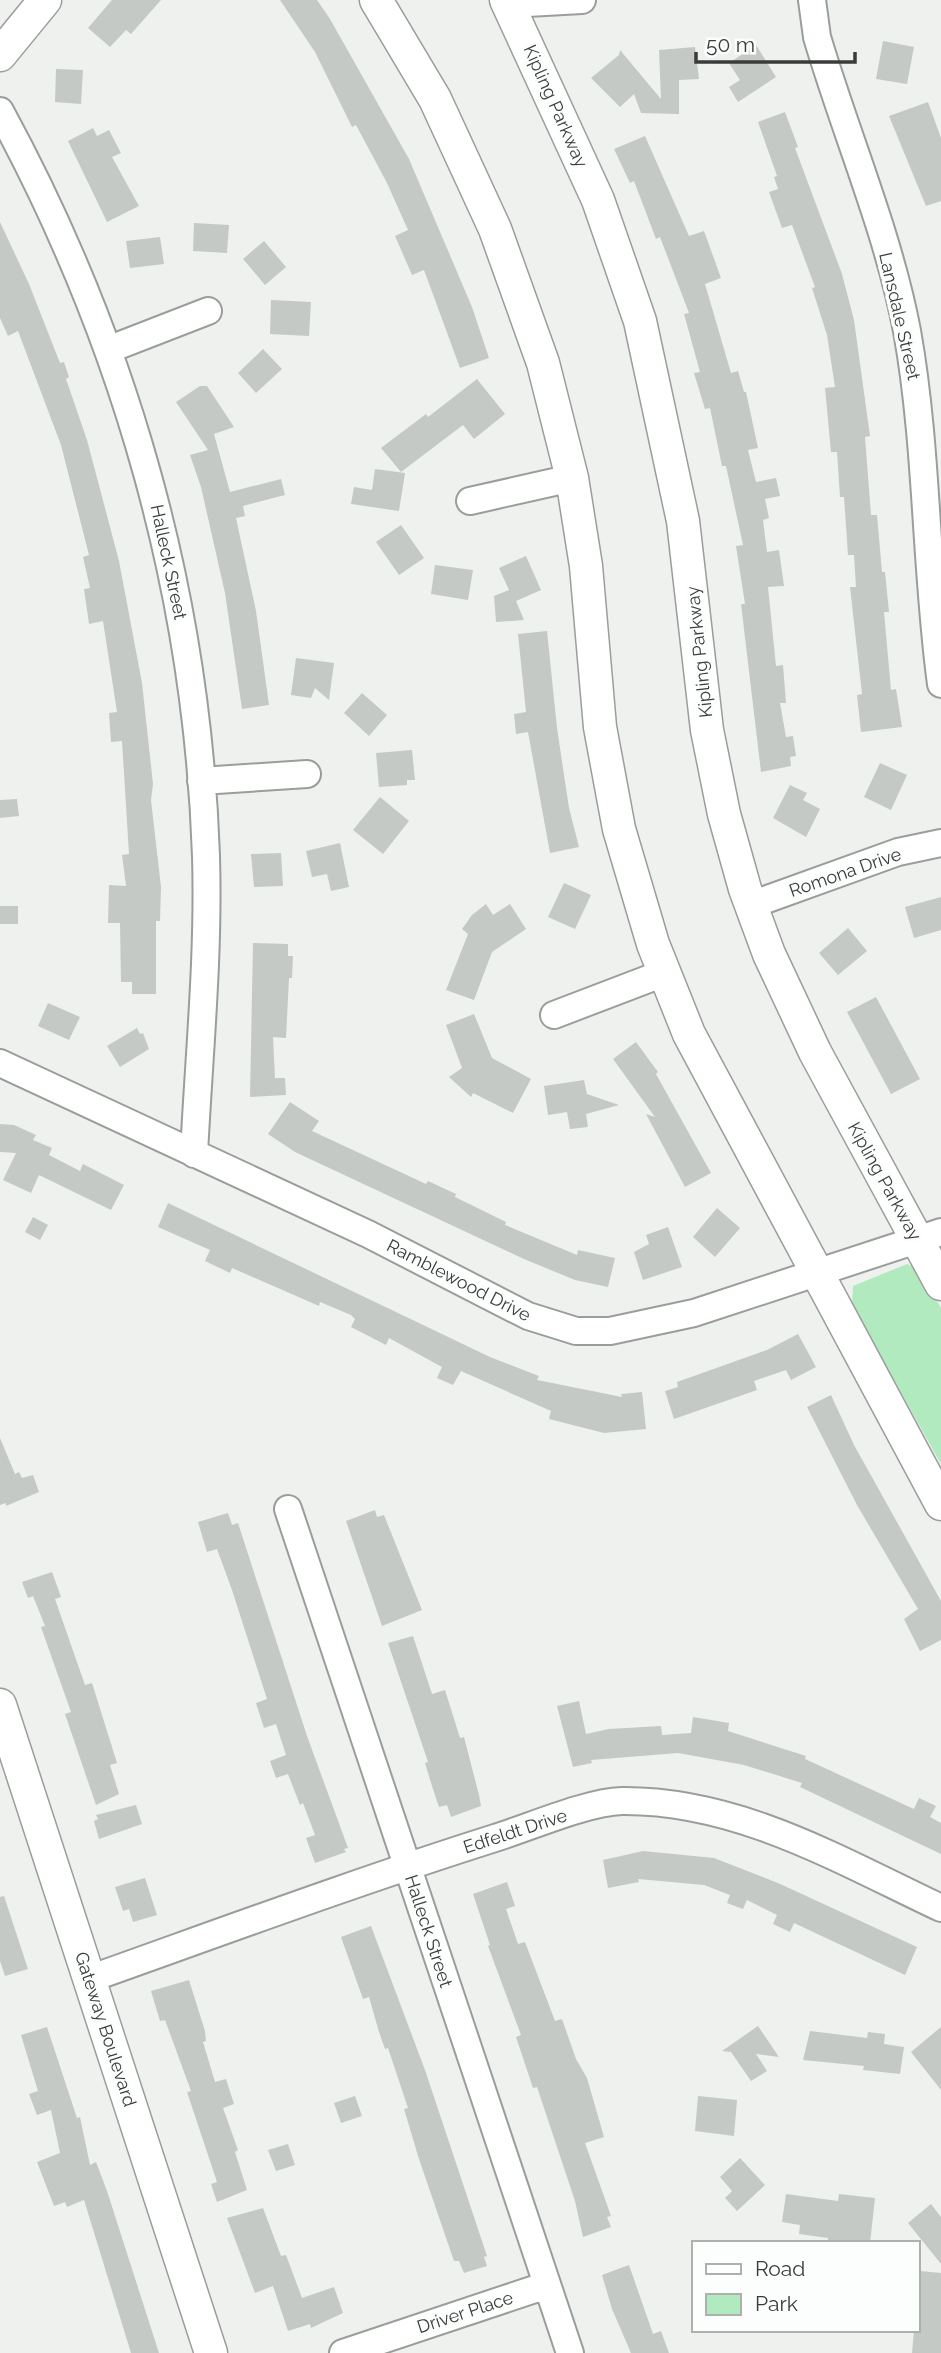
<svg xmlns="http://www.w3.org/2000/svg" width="941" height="2353" font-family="Raleway,sans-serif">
  <rect width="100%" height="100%" fill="#eef1ee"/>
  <!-- green -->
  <path fill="#b1eabe" d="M907,1264L919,1270L941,1308V1464L852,1305L853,1286Z"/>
  <!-- building -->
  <path fill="#c5c9c6" d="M112,0H161L131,34L126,30L110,47L88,28Z
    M280,0H317L330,19L409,159L472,307L489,358L460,368L424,270L412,275L395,236L408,230L387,183L356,125L352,127L315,52Z
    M883,41L914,47L907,84L876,79Z
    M756,45L776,77L738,102L729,87L740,80L729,63Z
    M695,47L699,79L679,80V114L641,113L634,94L620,107L591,78L619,55L620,50L661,99L659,50Z
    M56,69L83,70L81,104L55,102Z
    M928,102L941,138V201L926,206L889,116Z
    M785,112L798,147L795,148L842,274L854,320L870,436L865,437L871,515H877L882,572H885L889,612H884L891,690L896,689L902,727L861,732L857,695L862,694L850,587H856L854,555H848L844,497H840L837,452H831L825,388L835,387L827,335L812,288L815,287L792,225L782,228L769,192L778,189L774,177L777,176L758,122Z
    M93,128L97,136L109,130L121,153L112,157L139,206L107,222L68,141Z
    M645,136L689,236L704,231L721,278L705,284L731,373L738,371L744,392H746L758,448L748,450L756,482L776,478L780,496L765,499L769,518L763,520L767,552L779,550L784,586L768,587L776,666L783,665L786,703H780L786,737L793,736L796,756L790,757L791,766L761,772L741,604H745L736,546L743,545L726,466H722L710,408L705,409L694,373L700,372L684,314L689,313L660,237L656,239L634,181L630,183L614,149Z
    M0,222L29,284L60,363L64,362L69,377L66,379L87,440L119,561L142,683L153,784L151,800L161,887L160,921H156V994H132V982H121L120,923H108L109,885L126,886L122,855L129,854L122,741L111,742L109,713L117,712L103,621L89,624L84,589L90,588L83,557L89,555L61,445L18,331L8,336L0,318Z
    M194,223L229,225L227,253L193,251Z
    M160,237L164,264L130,268L126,241Z
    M264,241L286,267L265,285L243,259Z
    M271,300L311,302L309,336L270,334Z
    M263,349L282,369L256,393L238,373Z
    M477,379L505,414L474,439L463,425L401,472L381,448L426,414L428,417Z
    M200,386H207L234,427L214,434L230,492L281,479L285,495L243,506L245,516L236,518L256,611L269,705L242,709L225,593L201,487L190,455L208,450L176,402Z
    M375,469L405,473L399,511L351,504L354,487L372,490Z
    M401,525L424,558L399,575L376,542Z
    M526,556L541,590L516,601L524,620L496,622L494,596L509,590L499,568Z
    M435,565L473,570L468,600L431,594Z
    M547,631L557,728L569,808L579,847L550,853L528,732L516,734L514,714L526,712L518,634Z
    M296,658L334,663L329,700L315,688L311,698L291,695Z
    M362,693L387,715L369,736L344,713Z
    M412,750L415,780H407V785L379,787L376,753Z
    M880,763L907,775L891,810L864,797Z
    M790,785L807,793L803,800L820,809L806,837L773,818Z
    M380,797L409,821L383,854L353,830Z
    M17,799L19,816L0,818V800Z
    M340,843L349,887L331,891L327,874L312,877L306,851Z
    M281,853L283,886L254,887L251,854Z
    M564,883L591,895L575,929L548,917Z
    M941,897V930L914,938L905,907Z
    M486,904L493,915L510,904L526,929L492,952L474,1000L446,990L468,934L462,929L472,915Z
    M0,906H18V924H0Z
    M848,928L867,951L838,975L819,953Z
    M253,943L288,944V956H293L292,978H289L286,1038L273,1037L275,1078H285L286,1095L250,1097Z
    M876,997L920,1079L891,1094L847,1012Z
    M48,1003L80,1017L69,1040L38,1026Z
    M474,1014L492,1058L531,1079L513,1113L473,1093L471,1097L449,1077L462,1068L446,1025Z
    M137,1028L140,1034L143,1033L149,1049L120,1067L107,1046Z
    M636,1042L658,1072L656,1074L711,1173L685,1187L646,1114L655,1117L613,1059Z
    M584,1080L587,1094L619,1105L586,1114L588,1127L570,1129L567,1112L548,1115L544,1086Z
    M290,1102L319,1121L312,1131L426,1184L428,1181L456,1194L455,1197L506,1222L505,1225L577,1255L578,1250L615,1258L608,1287L575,1280L524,1259L295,1152L268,1134Z
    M0,1124L14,1125L36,1135L33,1140L52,1148L49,1155L80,1171L83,1164L124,1185L111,1210L39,1175L31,1193L3,1180L16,1153L0,1152Z
    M168,1203L490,1357L539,1376L537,1380L622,1397L621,1394L642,1392L646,1429L604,1433L549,1419L551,1411L461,1371L453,1385L437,1378L442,1367L389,1338L386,1345L351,1327L355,1319L351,1315L320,1302L319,1306L232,1268L230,1273L205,1261L210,1250L158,1227Z
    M717,1208L740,1228L715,1257L693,1237Z
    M33,1217L48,1225L40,1240L25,1232Z
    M668,1227L682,1267L643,1280L634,1252L649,1244L646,1235Z
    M798,1334L816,1367L791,1380L786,1370L754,1381L757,1390L674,1419L665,1391L678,1387L677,1382L767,1350Z
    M831,1395L854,1445L941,1601V1640L920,1651L904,1619L918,1609L857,1505L807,1407Z
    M0,1438L15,1474L19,1472L22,1478L33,1475L39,1492L6,1506V1503L0,1505Z
    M375,1510L377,1517L384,1515L422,1610L382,1626L346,1521Z
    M228,1513L232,1525L238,1523L307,1736L348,1848L344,1849L346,1852L315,1863L306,1838L315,1835L303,1803L300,1805L288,1774L276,1778L270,1761L286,1755L276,1724L264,1728L256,1703L267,1699L232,1590L217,1549L207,1552L198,1522Z
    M52,1572L61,1597L55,1599L85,1685L92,1683L117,1763L110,1765L119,1794L96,1805L65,1714L71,1712L41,1627L45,1626L33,1596L28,1598L22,1582Z
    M413,1636L432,1694L445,1690L460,1738L464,1737L479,1795L481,1806L451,1817L447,1805L439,1807L431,1783L425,1763L428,1762L388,1643Z
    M579,1701L586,1734L609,1729L661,1726L662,1735L691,1733L693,1717L729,1723L728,1731L806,1756L805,1759L914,1809L919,1798L936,1806L930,1817L941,1823V1854L800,1787L802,1783L744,1765L678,1753L591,1760L592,1763L573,1767L557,1706Z
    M136,1805L142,1824L99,1839L94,1821L98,1819L96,1815Z
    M643,1851L714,1858L778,1883L917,1947L905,1975L794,1923L790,1932L773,1924L777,1915L747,1900L743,1909L727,1903L730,1895L704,1885L638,1879L639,1882L608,1888L603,1860Z
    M145,1878L157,1915L133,1922L129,1909L123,1911L115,1887Z
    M507,1882L515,1906L506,1909L518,1944L525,1942L555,2021L562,2019L576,2059L587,2078L604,2137L585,2143L611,2216L607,2217L611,2227L583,2237L575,2201L537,2087L533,2088L516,2037L521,2035L488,1946L490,1945L473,1894Z
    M4,1896L28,1969L5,1976L0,1961V1897Z
    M371,1926L425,2070L487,2256L484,2257L487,2266L464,2273L459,2261H454L419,2159L404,2109L408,2108L388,2048L385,2049L379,2032L369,1997L363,1999L341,1937Z
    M189,1980L205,2031L206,2041L203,2042L215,2082L226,2079L234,2104L223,2108L238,2150L235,2152L247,2190L217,2202L211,2184L217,2182L187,2092L191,2091L165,2020L160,2021L151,1991Z
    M758,2026L779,2057L756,2054L767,2071L751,2081L731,2052L722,2051Z
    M47,2027L77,2118L80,2117L90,2165L96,2162L107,2191L159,2353H131L84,2200L67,2207L65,2202L54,2206L37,2162L60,2153L51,2110L37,2115L29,2094L38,2091L21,2035Z
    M941,2027V2090L911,2052Z
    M810,2031L867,2038L868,2032L885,2034L884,2044L904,2047L900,2074L863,2070L864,2066L803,2060Z
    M355,2096L362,2116L341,2123L334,2103Z
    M698,2096L737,2100L734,2136L695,2131Z
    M288,2144L295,2165L276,2171L268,2150Z
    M740,2158L765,2185L737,2211L725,2198L732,2191L720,2177Z
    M786,2194L838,2201L839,2194L875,2198L870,2243H828V2238L799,2234L800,2225L782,2222Z
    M931,2204L941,2217V2264L908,2223Z
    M263,2208L281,2256L286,2255L302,2298L334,2287L343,2313L311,2328L310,2324L288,2331L273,2286L255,2293L227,2218Z
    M629,2265L653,2334L661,2331L669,2353H631L612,2309L602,2275Z
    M920,2271L941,2273V2353H912L914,2330H918Z"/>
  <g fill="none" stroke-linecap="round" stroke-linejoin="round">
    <defs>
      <path id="minor" d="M812,0L817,37C846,135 888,231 907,331C928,448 925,567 941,684
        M509,4L582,0
        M0,111C125,341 197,593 206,856C209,955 199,1055 194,1154
        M110,349L208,311
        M470,501L572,478
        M201,781L307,774
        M751,905L898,852L941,843
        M554,1015L664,973
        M0,1063L368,1234L528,1316L576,1331H610L694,1313L941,1232
        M288,1509L570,2353
        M89,1979C224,1931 359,1881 495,1838C530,1827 587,1802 622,1801C738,1800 839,1860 941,1908
        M343,2353L547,2285"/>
      <path id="tertiary" d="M376,0L435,99L495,229L543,363L572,478L586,566L600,727L619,829L653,944L689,1034L941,1504
        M506,0L598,200L640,321L683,521L707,730L724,814L745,889L769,954L815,1052L941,1284
        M0,55L45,0
        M0,1705L211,2353"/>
    </defs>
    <!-- minor casing -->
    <use href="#minor" stroke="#9a9e9b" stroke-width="30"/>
    <!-- tertiary casing -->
    <use href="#tertiary" stroke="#9a9e9b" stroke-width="35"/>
    <!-- minor -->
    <use href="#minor" stroke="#fff" stroke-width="26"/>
    <!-- tertiary -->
    <use href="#tertiary" stroke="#fff" stroke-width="32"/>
  </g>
  <g text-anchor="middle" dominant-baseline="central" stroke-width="7" stroke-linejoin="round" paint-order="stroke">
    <!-- street labels -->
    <g font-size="18" fill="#3a3b3a" stroke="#fbfefc">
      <text transform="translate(556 106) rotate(66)">Kipling Parkway</text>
      <text transform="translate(900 316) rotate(77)">Lansdale Street</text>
      <text transform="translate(169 562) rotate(78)">Halleck Street</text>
      <text transform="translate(699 652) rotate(-96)">Kipling Parkway</text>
      <text transform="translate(845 872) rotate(-19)">Romona Drive</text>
      <text transform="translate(885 1181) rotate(61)">Kipling Parkway</text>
      <text transform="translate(459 1280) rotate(27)">Ramblewood Drive</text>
      <text transform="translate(515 1831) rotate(-18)">Edfeldt Drive</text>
      <text transform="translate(429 1931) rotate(72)">Halleck Street</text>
      <text transform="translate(106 2029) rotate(72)">Gateway Boulevard</text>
      <text transform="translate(465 2312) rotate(-18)">Driver Place</text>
    </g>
  </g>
  <!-- legend -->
  <rect x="692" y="2241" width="228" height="91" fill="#fbfefc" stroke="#aeb0ae" stroke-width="2"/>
  <rect x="706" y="2264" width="35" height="10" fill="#ffffff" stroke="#aeb0ae" stroke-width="2"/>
  <text x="755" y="2276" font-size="21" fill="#3a3b3a">Road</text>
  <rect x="706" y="2294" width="35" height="21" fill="#b1eabe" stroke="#aeb0ae" stroke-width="2"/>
  <text x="755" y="2311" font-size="21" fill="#3a3b3a">Park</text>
  <!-- scale -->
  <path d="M696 52v10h159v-10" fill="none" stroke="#3a3b3a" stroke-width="3.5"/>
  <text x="706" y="52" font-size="21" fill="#3a3b3a" stroke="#fbfefc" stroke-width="5" paint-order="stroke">50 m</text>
</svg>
